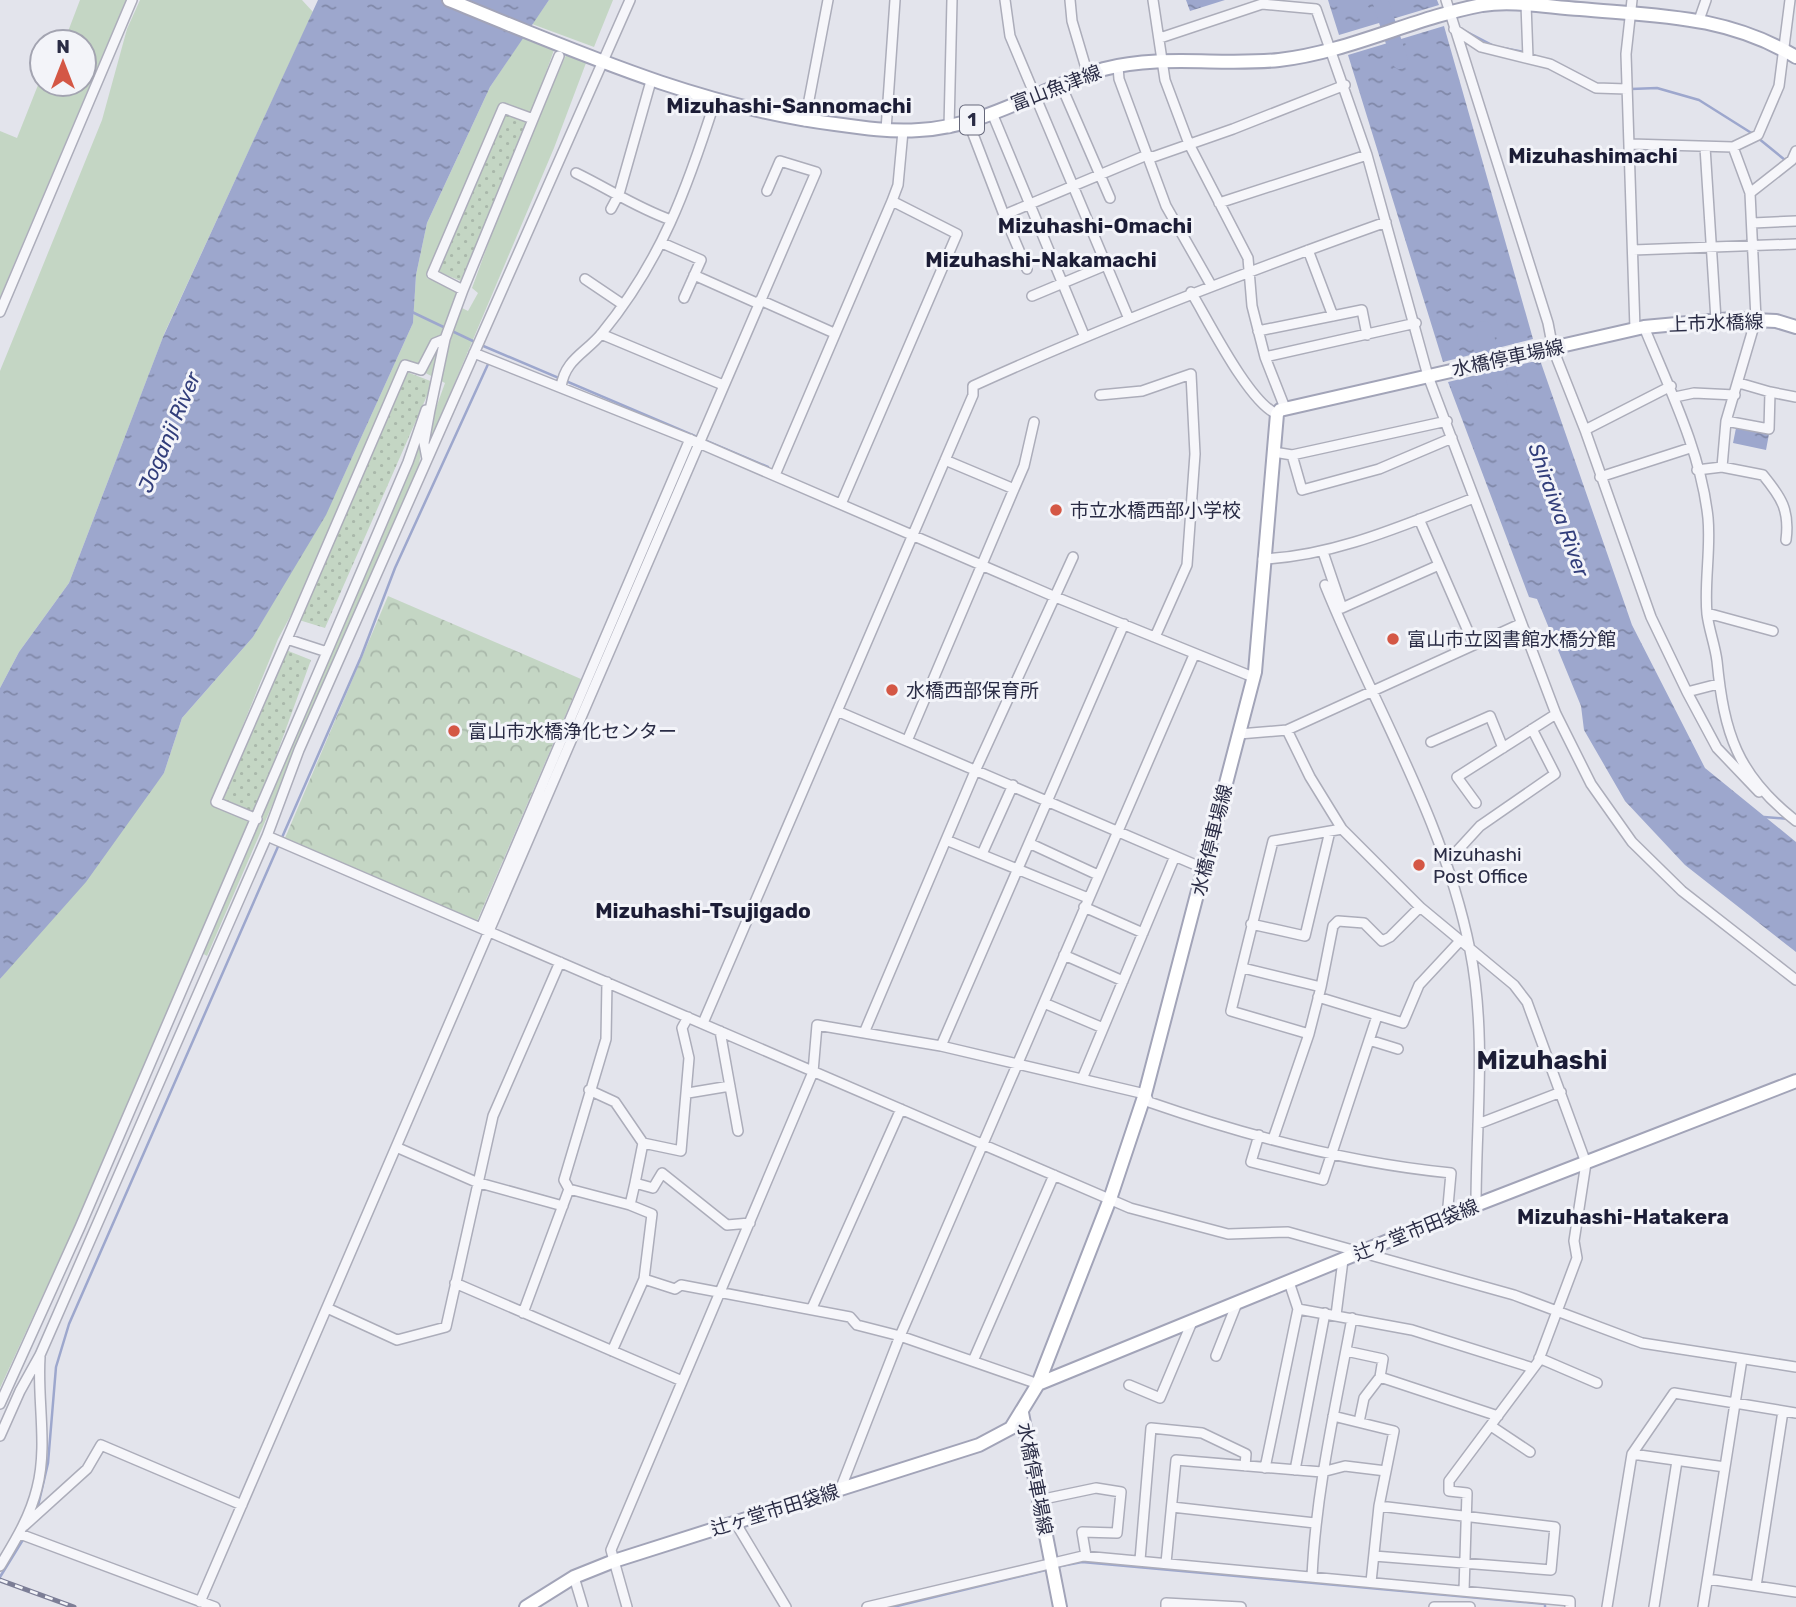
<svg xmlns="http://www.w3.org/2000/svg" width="1796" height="1607" font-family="Rubik,'Noto Sans JP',sans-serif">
  <defs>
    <pattern id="park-crowns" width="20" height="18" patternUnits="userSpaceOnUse" patternTransform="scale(1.75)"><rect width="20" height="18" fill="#c4d6c4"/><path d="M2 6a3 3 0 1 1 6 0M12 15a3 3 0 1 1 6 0" fill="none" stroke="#a9b8aa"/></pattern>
    <pattern id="garden-dots" width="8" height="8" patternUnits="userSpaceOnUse" patternTransform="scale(1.75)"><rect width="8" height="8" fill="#c4d6c4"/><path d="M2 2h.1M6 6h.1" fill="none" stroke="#a9b8aa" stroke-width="1.8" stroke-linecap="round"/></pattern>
    <pattern id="water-ripples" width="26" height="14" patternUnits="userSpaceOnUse" patternTransform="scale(1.75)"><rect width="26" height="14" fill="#9da7cd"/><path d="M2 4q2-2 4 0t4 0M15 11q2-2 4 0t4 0" fill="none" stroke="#8088a8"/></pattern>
  </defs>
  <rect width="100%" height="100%" fill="#e3e4ec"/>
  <!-- grass -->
  <path fill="#c4d6c4" d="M80,0H126L0,297V131L17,138L42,75V84H84V42H64Z
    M140,0H302L313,12L165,332L69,583L19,652L0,688V371L102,120L127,29Z
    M549,0H613L594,47L532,24Z
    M524,36L554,50L531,114L500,104L427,278L458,292L454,304L468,311L478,293L472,288L511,181L566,55L586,63L554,148L428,446L432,419L445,383L404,362L299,600L278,639L211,804L250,821L91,1191L0,1388V979L164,773L182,718L253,637L334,497L413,323L416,275L427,223L490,87Z
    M425,424L419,465L207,956L202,953L297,735Z"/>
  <!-- park -->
  <path fill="url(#park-crowns)" d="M388,596L581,679L477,921L285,838Z"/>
  <!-- garden -->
  <path fill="url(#garden-dots)" d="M504,113L529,122L461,281L436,271Z
    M407,372L433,382L325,628L299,620Z
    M286,650L311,660L255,814L223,799Z"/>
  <!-- water -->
  <path fill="url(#water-ripples)" d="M318,0H549L490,87L427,223L416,275L413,323L326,515L253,637L182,718L164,773L86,882L0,979V688L19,652L69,583L163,337Z
    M1186,0H1225L1190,11Z
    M1328,0H1437L1439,5L1339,35Z
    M1444,26L1533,339L1443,362L1348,55Z
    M1540,360L1632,625L1705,768L1796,842V952L1685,865L1625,801L1584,730L1581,706L1537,599L1529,597L1448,382Z
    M1736,428L1769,434L1766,450L1733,443Z"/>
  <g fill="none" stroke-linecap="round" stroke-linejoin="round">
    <!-- stream -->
    <path stroke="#9da7cd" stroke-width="2.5" d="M1462,32L1465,31L1496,47
      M1503,48L1524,52
      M1530,54L1566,68
      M1631,89L1657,88L1699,100L1753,134
      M1758,138L1785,160
      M412,312L475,342
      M481,345L768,467
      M1764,817L1789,819
      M37,1510L48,1463L56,1367L69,1324L361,657L395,568L489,362
      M1056,1567L1082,1562L1545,1604V1607
      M0,1577L24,1538
      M893,1607L1050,1569"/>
    <!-- river -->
    <path stroke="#9da7cd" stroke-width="16" d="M1380,0L1400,61
      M1484,329L1501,392"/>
    <defs>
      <path id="minor" d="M1005,0L1010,36L1129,319
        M1070,0L1072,21L1088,75
        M1153,0L1165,80L1189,144L1248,258L1252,306L1265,357L1285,408
        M1446,0L1548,323L1553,349L1585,430L1651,617L1687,692L1718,684
        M1632,0L1626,54L1635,329
        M1526,4L1528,58
        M1699,20L1706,0
        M1454,29L1481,47L1550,64L1596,88L1627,89
        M1160,38L1262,4L1316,9L1367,155L1428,376L1556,714L1591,784L1632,842L1682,891L1796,980
        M1118,67L1119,79L1166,206L1211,285
        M1061,85L1110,198
        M992,113L1084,335
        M533,119L503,108L432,274L463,290L559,56
        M805,121L828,0
        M968,121L1004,215L1147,155L1153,157L1233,129L1345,85
        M949,128L952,0
        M886,130L895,0
        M1630,144L1733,147L1758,135L1779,86L1790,0
        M1705,147L1716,320
        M576,173C609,189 637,208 671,220
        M1750,193L1792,160L1796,151
        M1219,203L1367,155
        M611,209L619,194L651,81
        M1004,215L1027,269
        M1753,223L1796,221
        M662,243L701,260L684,298
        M1308,250L1333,316
        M1633,250L1796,244
        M694,275L759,304
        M585,279L622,304
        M1191,292C1208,320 1249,403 1277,414
        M1032,296L1106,265
        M760,300L834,333
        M0,312L132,0
        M1644,327C1669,388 1701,452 1708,518C1711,550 1704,583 1707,614C1709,630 1715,645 1717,661C1724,733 1737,775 1796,821
        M1258,331L1362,310L1367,335
        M601,334L723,385
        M474,353L699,443L1053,596L1253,677
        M1265,357L1416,323
        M1739,383L1770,392
        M561,387C565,359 586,353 602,333C661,261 687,189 715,101
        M1100,395L1142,391L1191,374L1195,454L1187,565L1155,637
        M1675,397L1694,393L1735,395
        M430,410L445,339
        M1726,421L1769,429L1770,392L1796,397
        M1585,430L1671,386
        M1274,452L1292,455L1302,490L1379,469L1452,438
        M1292,455L1447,421
        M427,459L424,443L430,410H426L408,462L327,652L287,639L405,365L421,370L435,343L445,339L463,290
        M945,460L1014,489L1024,466L1034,422
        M1722,467L1763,475C1781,497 1790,510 1786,540
        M1697,470L1722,467L1726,421L1756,319L1750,193L1733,147
        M775,475L892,201L898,185L903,131
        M1600,477L1690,448
        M841,504L957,234L892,201
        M1419,519L1474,645
        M1323,552L1342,608L1439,565
        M1263,559C1336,556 1406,524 1474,498
        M1325,585C1374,707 1444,819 1470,950C1487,1035 1476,1120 1476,1205
        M1707,613L1773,631
        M1687,692L1717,748L1759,792
        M837,711L1205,869
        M1287,730L1310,777L1342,829L1420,907L1514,985L1527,1002L1586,1163L1574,1241L1577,1258L1538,1362L1449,1481V1491L1467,1493L1464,1591
        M1239,734L1287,730L1520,624
        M907,741L1014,489
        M1431,742L1490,716L1503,748
        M1476,803L1457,777L1556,714
        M257,819L216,802L287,639
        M267,836L1130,1208L1228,1234L1288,1232L1514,1295L1642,1343L1796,1367
        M946,840L1088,898
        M1031,844L1098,875
        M982,854L1013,785
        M1447,862L1480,826L1555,774L1532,729
        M1084,907L1143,933
        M1251,924L1305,936L1330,831
        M481,928L690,439
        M1064,955L1123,981
        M1243,968L1321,987L1309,1034L1273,1139
        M1321,987L1333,926L1338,921L1364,923L1382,941L1390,937L1420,907
        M1318,997L1403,1023L1419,985L1459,942
        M1044,1003L1103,1028
        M703,1023L973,395V386C1109,324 1246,272 1386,222
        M720,1031L738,1131
        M864,1033L976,769L1073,557
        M1309,1034L1231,1011L1273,841L1342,829
        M1369,1040L1398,1049
        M941,1046L1124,624
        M1082,1079L1175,856
        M589,1090L615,1102L643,1143L635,1183L653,1188L662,1173L727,1225L750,1223
        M688,1093L730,1086
        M1478,1124L1561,1092
        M1259,1135L1251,1162L1323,1180L1377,1016
        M643,1143L681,1151L689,1058L682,1028L688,1017
        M396,1147L476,1182L563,1206
        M569,1189L630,1205L635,1183
        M630,1205L652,1214L644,1279L675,1289L681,1285L850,1317L857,1325L900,1336L1038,1384
        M455,1283L682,1381
        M327,1308L397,1340L446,1327L493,1116L560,962
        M812,1308L901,1109
        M1298,1309L1412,1330L1533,1368
        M523,1313L569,1189L564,1180L606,1039L607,982
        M1336,1315L1343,1260
        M612,1351L644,1279
        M1346,1351L1383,1359L1380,1377L1498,1416
        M1216,1356L1237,1303
        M1539,1358L1597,1383
        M973,1361L1054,1175
        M1129,1385L1160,1398L1192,1322
        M0,1404L80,1227L327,652
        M1333,1416L1394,1431L1379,1506
        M1359,1422L1364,1398L1380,1377
        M1491,1426L1530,1452
        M0,1436L20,1391L40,1355L267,836L299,750L630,0
        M1632,1454L1725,1467
        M1265,1468L1298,1309L1289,1282
        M1295,1470L1325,1313
        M840,1490L900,1336L1194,655
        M1039,1500L1096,1488L1121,1492L1117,1533L1082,1532L1086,1556
        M1172,1507L1315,1523
        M735,1522L786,1607
        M24,1526L87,1469L101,1445L242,1505
        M20,1534L215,1607
        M1140,1560L1151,1428L1202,1433L1246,1454L1245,1466
        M1166,1563L1176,1460L1322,1472L1345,1466L1386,1471
        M0,1566C15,1541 30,1517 37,1488C48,1446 37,1399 40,1357
        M574,1577L583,1607
        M1312,1577C1316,1489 1336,1405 1352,1318
        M1708,1579L1796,1592
        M1371,1582L1379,1506L1555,1527L1551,1570L1374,1556
        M1756,1586L1783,1411
        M200,1602L816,172L780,161L767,191
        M627,1607L611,1550L813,1072L817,1025L941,1046L1145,1094L1149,1102C1247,1136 1348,1163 1451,1173L1447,1217
        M867,1607L1083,1556L1570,1601V1607
        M1166,1607V1603L1241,1607
        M1434,1607H1470
        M1607,1607L1632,1454L1674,1393L1796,1413
        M1654,1607L1677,1461
        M1703,1607L1742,1359"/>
      <path id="major" d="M449,0C575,51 699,107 835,124C863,128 891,132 919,130C985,127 1042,87 1104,69C1162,54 1221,66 1279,60C1349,52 1413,18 1482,5C1513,0 1548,7 1580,9C1658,16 1726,15 1796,57
        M1038,1384L1476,1205L1796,1081
        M1022,1413L1060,1607
        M526,1607L574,1577L614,1561L979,1445L1011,1428L1038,1384L1110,1199L1145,1094L1255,672L1277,414L1280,410L1644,327L1732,319L1776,321L1796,327"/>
    </defs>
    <!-- minor casing -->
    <use href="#minor" stroke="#acadba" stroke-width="12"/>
    <!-- major casing -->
    <use href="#major" stroke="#a2a4b8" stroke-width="16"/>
    <!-- minor -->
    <use href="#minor" stroke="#f6f6fa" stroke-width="9"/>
    <!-- major -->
    <use href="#major" stroke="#fff" stroke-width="12"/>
    <defs>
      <path id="rail" d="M0,1580L74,1607"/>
    </defs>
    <!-- rail casing -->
    <use href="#rail" stroke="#7c7e96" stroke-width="5"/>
    <!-- rail -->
    <use href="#rail" stroke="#f3f4f9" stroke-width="2.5" stroke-dasharray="8" stroke-linecap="butt"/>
  </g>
  <!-- markers -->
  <g fill="#d45745" stroke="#f3f4f9" stroke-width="2.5">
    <circle cx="1056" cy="510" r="7"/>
    <circle cx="1393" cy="639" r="7"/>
    <circle cx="892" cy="690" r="7"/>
    <circle cx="454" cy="731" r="7"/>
    <circle cx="1419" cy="865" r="7"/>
  </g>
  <g text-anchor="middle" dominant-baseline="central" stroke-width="6" stroke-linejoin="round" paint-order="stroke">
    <!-- shield labels -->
    <rect fill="#f3f4f9" stroke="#66687b" stroke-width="2" x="960" y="105.5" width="24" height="29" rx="5"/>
    <g font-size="18" font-weight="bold" fill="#2a2c45">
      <text x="972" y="120">1</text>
    </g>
    <!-- street labels -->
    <g font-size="19" fill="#2a2c45" stroke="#f3f4f9">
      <text transform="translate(1056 88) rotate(-21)">富山魚津線</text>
      <text transform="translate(1716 323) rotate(-2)">上市水橋線</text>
      <text transform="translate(1508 358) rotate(-12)">水橋停車場線</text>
      <text transform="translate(1212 840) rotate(-76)">水橋停車場線</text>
      <text transform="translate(1416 1230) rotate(-22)">辻ヶ堂市田袋線</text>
      <text transform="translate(1035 1479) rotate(79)">水橋停車場線</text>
      <text transform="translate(775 1510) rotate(-17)">辻ヶ堂市田袋線</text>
    </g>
    <!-- poi labels -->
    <g font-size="19" fill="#2a2c45" stroke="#f3f4f9" text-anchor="start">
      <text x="1070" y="510">市立水橋西部小学校</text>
      <text x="1407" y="639">富山市立図書館水橋分館</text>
      <text x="906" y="690">水橋西部保育所</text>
      <text x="468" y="731">富山市水橋浄化センター</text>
      <text x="1433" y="854">Mizuhashi<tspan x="1433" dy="22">Post Office</tspan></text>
    </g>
    <!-- neighbourhood labels -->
    <g font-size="21" font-weight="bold" fill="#1c1d36" stroke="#f3f4f9">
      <text x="789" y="105">Mizuhashi-Sannomachi</text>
      <text x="1593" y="155">Mizuhashimachi</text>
      <text x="1095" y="225">Mizuhashi-Omachi</text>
      <text x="1041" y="259">Mizuhashi-Nakamachi</text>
      <text x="703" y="910">Mizuhashi-Tsujigado</text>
      <text x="1623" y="1216">Mizuhashi-Hatakera</text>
    </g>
    <!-- water labels -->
    <g font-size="21" font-style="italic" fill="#323e7b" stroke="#f3f4f9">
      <text transform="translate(169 432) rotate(-67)">Joganji River</text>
      <text transform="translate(1559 510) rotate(70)">Shiraiwa River</text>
    </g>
    <!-- district labels -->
    <g font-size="26" font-weight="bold" fill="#1c1d36" stroke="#f3f4f9">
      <text x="1542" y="1060">Mizuhashi</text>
    </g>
  </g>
  <!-- north arrow -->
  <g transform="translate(63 63)"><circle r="33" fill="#f3f4f9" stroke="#a3a4b1" stroke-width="2"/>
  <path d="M0-5L12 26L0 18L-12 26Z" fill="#d45745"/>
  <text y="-10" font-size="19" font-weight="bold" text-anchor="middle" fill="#2a2c45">N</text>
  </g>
</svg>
